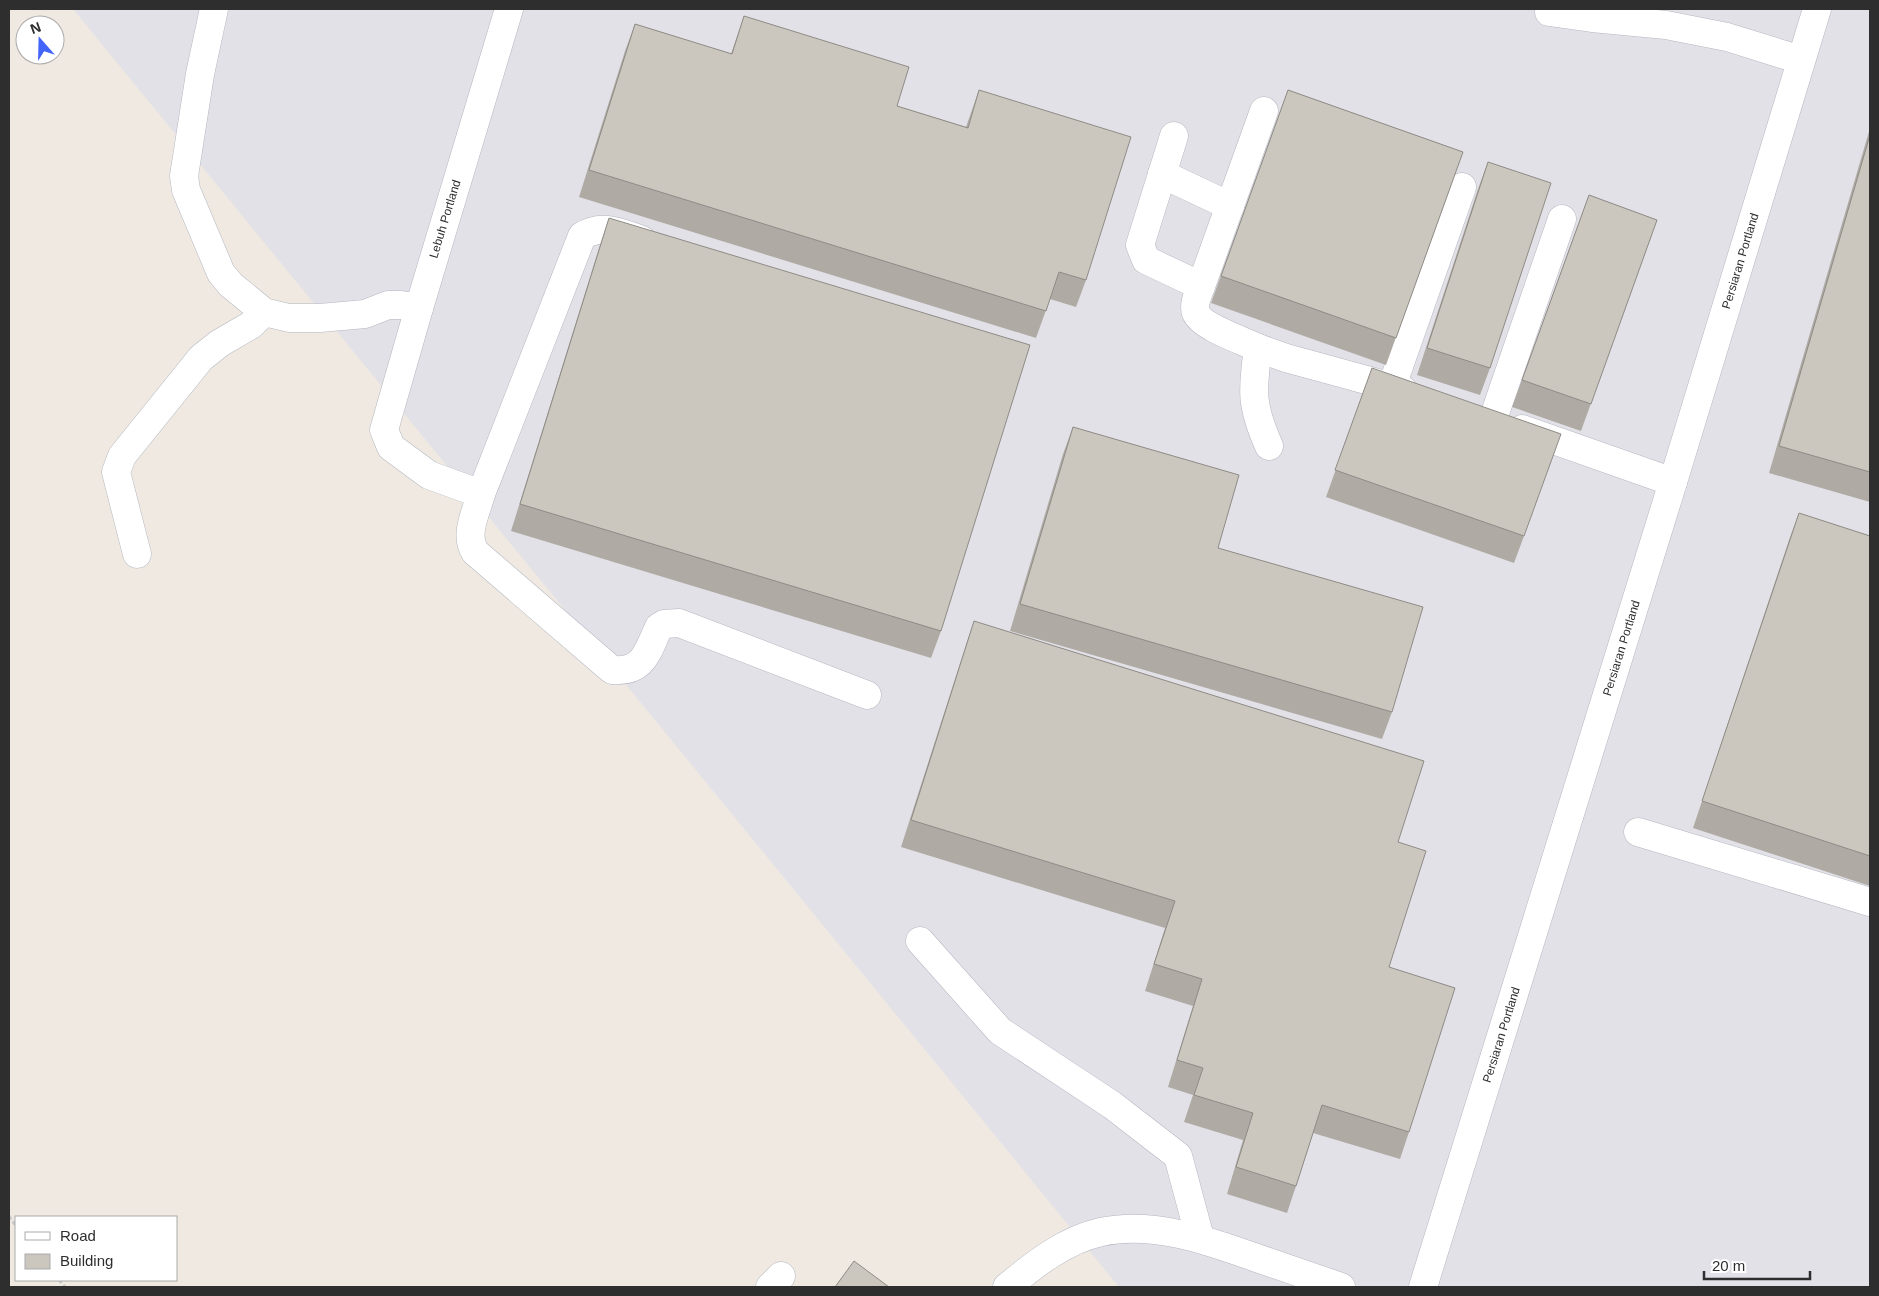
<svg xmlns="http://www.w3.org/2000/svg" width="1879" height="1296" font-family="Arial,sans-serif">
  <rect width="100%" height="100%" fill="#efe9e1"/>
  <!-- industrial -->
  <path fill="#e3e1e8" d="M73,9H1870V1287H1119Z"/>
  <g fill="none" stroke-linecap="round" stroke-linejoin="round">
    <defs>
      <g id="minor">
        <path d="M214,9L200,74L184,176L186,190L221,273L231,285L264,312L289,318H320L365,314L388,305H401L419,308"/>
        <path d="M509,9L419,308L384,430L391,447L429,475L481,494C476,513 464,534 475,552L612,670C644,673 647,652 659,627L664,624L679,623L867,695"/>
        <path d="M1549,12L1592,18L1666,25L1727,37L1801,60"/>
        <path d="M1264,111L1201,286C1198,294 1193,305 1196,313C1202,327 1244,341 1258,348C1252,391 1251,406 1269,446"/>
        <path d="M1174,136L1140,245L1146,260L1201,286"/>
        <path d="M1162,174L1230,206"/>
        <path d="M1258,348L1286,358L1403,390"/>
        <path d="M1392,386L1462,187"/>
        <path d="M1493,419L1562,219"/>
        <path d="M1522,429L1673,482"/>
        <path d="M481,494L582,236C602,223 621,233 642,240"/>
        <path d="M137,554L116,472L122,456L201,358L220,343L251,325L264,312"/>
        <path d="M1638,832L1870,902"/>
        <path d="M920,941L1000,1031L1112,1105L1178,1156L1200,1238"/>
        <path d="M770,1287L781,1276"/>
        <path d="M1007,1287C1035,1264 1065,1240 1101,1232C1153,1221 1206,1240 1254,1257C1283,1267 1312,1277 1341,1287"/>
        <path id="s1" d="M1423,1287L1673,482L1817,9"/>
      </g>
    </defs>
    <!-- minor casing -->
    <use href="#minor" stroke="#b4b7c1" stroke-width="29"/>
    <!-- path -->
    <path stroke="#c9c9c9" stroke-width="3" stroke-dasharray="4 2.5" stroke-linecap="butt" d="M9,1216L16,1226
      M59,1280L65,1287"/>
    <!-- minor -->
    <use href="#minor" stroke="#fff" stroke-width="28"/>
  </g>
  <!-- wall -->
  <path fill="#afaba4" d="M744,16L897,106L966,127L979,90L1086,280L1076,307L1050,299L1036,338L579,197L625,51L635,24L731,54Z
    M1288,90L1463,152L1386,365L1211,303Z
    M1870,128V502L1769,473Z
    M1488,162L1490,368L1480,395L1417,375L1478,189Z
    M1589,195L1657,220L1581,431L1512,407Z
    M609,218L941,631L931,658L511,531L600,245Z
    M1372,368L1524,536L1514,563L1326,497Z
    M1073,427L1218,548L1392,712L1382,739L1010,631L1063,454Z
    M1799,513L1870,536V886L1693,828L1789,540Z
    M974,621L1398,842L1389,967L1409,1132L1400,1159L1313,1133L1296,1186L1287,1213L1227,1194L1243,1140L1184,1122L1193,1095L1168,1087L1193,1006L1145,991L1165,928L901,847L965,648Z"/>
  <!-- building -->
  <path fill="#cbc7bf" stroke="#8e8b86" d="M744,16L909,67L897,106L968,128L979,90L1131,137L1086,280L1059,272L1046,311L589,170L635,24L732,54Z
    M1288,90L1463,152L1396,338L1221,276Z
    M1870,135V472L1779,446Z
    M1488,162L1551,183L1490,368L1427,348Z
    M1589,195L1657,220L1591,404L1522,380Z
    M609,218L1030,345L941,631L520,504Z
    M1372,368L1561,434L1524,536L1335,470Z
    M1073,427L1239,475L1218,548L1423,607L1392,712L1020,604Z
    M1799,513L1870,536V856L1702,801Z
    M974,621L1424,761L1398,842L1426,851L1389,967L1455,988L1409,1132L1322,1105L1296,1186L1236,1167L1253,1113L1194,1095L1203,1068L1177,1060L1202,979L1154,964L1175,901L911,820Z
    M854,1261L889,1287H835Z"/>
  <g text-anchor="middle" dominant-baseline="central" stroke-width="4" stroke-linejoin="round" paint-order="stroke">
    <!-- street labels -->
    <g font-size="12" fill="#2e2e2e" stroke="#fff">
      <text transform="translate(445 219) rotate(-73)">Lebuh Portland</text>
      <text stroke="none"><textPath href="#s1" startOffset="1074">Persiaran Portland</textPath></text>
      <text stroke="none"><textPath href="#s1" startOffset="669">Persiaran Portland</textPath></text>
      <text stroke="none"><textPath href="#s1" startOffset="264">Persiaran Portland</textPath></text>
    </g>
  </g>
  <!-- border -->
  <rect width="1879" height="1296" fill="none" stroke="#2e2e2e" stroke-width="20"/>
  <!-- legend -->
  <rect x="15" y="1216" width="162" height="65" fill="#ffffff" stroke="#ababab"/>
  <rect x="25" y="1232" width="25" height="8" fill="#ffffff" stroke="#ababab"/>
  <text x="60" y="1241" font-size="15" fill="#2e2e2e">Road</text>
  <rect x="25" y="1254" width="25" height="15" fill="#cbc7bf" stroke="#ababab"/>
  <text x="60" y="1266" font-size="15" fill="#2e2e2e">Building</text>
  <!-- north arrow -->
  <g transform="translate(40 40) rotate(340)"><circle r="24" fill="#ffffff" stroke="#ababab"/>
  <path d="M0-4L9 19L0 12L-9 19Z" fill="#4264fb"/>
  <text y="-8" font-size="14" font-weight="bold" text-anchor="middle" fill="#2e2e2e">N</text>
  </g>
  <!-- scale -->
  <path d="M1704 1271v8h106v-8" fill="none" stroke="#2e2e2e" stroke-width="2.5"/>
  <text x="1712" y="1271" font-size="15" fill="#2e2e2e" stroke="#ffffff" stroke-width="4" paint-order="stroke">20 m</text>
</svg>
